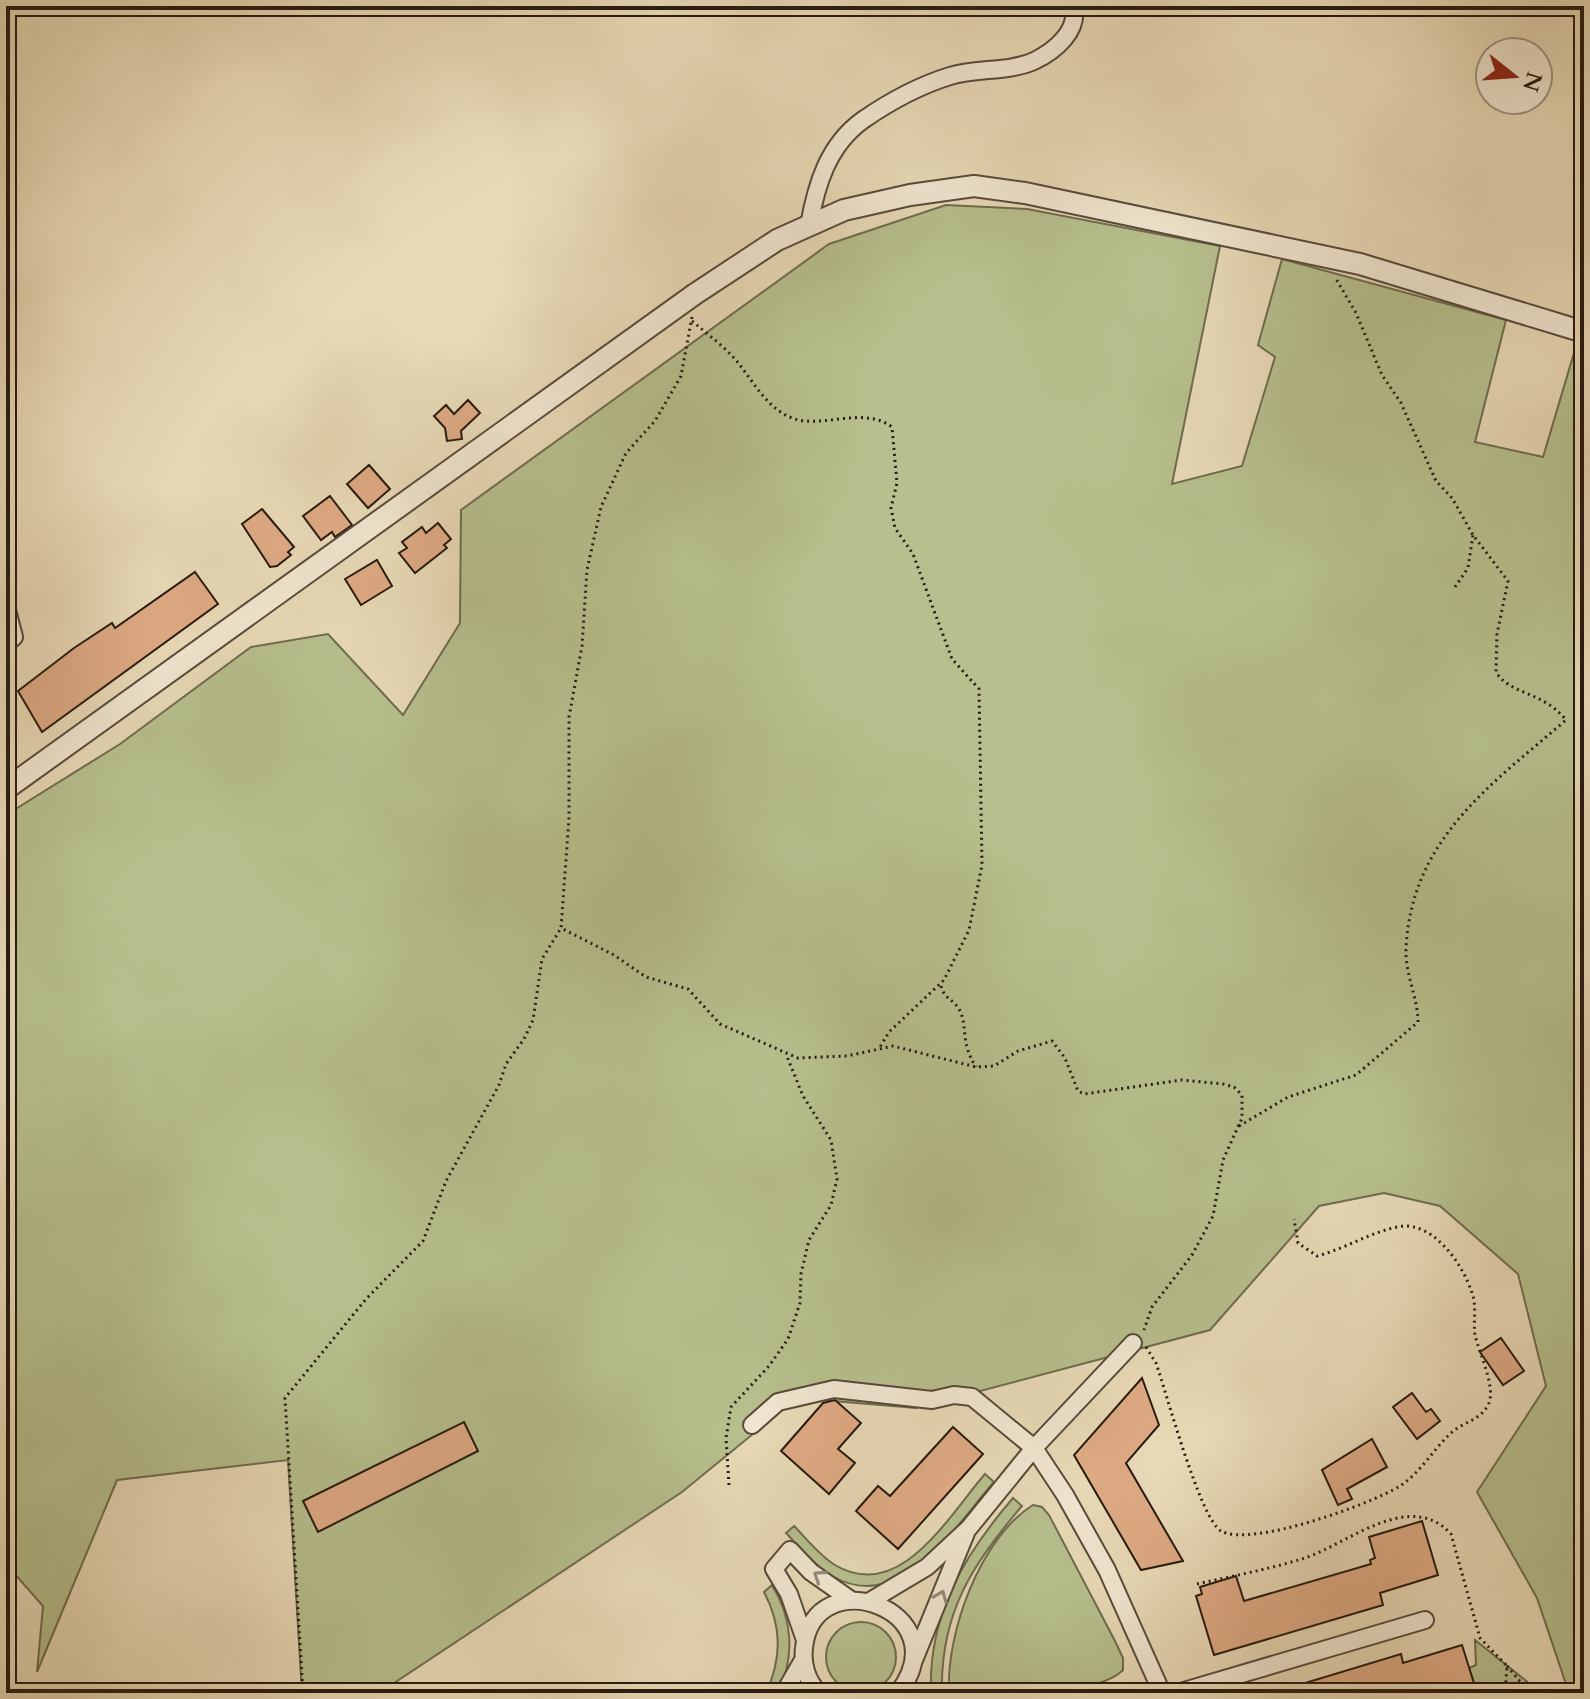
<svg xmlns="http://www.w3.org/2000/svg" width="1590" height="1699" font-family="Cardo,serif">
  <rect width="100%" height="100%" fill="#e8d9b6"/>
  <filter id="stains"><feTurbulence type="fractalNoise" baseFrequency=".0025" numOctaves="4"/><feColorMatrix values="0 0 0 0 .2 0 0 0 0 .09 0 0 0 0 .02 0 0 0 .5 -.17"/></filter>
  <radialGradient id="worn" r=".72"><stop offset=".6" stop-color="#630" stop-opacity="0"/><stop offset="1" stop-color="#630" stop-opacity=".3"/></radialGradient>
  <!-- green -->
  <path fill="#b6bf8d" stroke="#6e6c4e" stroke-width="2" d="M946,205L1027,209L1220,246L1172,484L1242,466L1275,357L1258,345L1282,259L1506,320L1475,442L1543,457L1579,336L1584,338V1693H1569L1537,1598L1477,1492L1546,1386L1518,1274L1440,1206L1384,1193L1319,1206L1210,1330L916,1408L797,1398L682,1492L379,1693H302L288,1460L117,1480L37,1672L43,1606L6,1564V815L120,744L251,647L328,634L403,715L460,623L461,510L829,244Z
    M985,1474L994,1482C955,1526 901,1616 832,1576C814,1565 800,1548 786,1533L794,1526C807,1539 819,1555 835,1565C900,1604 949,1515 985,1474Z
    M1013,1498L1022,1506C972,1564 940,1614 942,1693H931C928,1615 964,1555 1013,1498Z
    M1033,1505L1042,1507L1049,1515L1115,1641L1123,1658V1670C1094,1699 991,1693 949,1693C946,1633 980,1538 1033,1505Z
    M772,1585C793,1619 795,1657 778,1693H766C782,1658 782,1626 764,1592Z
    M826 1657a35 35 0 1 1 70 0a35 35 0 1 1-70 0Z
    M1475,1640L1540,1692L1541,1693H1477L1469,1668L1476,1665Z"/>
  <!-- building -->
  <path fill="#deaa84" stroke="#271a10" stroke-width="2" d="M468,400L480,413L461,431L462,439L447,441L445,428L434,416L446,405L454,414Z
    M369,465L390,489L368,508L347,484Z
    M330,496L352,525L335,537L332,532L321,540L303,516Z
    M262,509L294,547L288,552L291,555L277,566L270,567L242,524Z
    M438,523L451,539L444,545L447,548L415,573L399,553L407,548L402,542L422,527L426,533Z
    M377,560L392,586L361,605L345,579Z
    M195,572L218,604L42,732L18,691L74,648L112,623L115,628Z
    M1501,1338L1524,1371L1503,1385L1480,1352Z
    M1142,1378L1159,1425L1126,1463L1183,1561L1141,1570L1074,1455Z
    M1412,1393L1426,1412L1431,1409L1440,1421L1417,1439L1393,1407Z
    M835,1400L861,1423L838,1449L855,1463L829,1494L781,1451L823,1403Z
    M464,1422L478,1451L318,1532L303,1501Z
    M953,1427L983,1454L898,1549L856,1511L878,1486L890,1496Z
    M1372,1439L1387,1467L1347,1489L1352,1499L1338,1505L1322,1470Z
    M1422,1521L1438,1575L1380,1593L1383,1605L1214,1655L1196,1596L1202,1594L1200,1587L1236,1576L1244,1601L1371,1564L1370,1560L1375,1558L1369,1537Z
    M1462,1645L1477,1693H1282V1690L1401,1654L1403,1663Z"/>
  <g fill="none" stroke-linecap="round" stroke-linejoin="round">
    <defs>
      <path id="minor" d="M809,226C816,185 828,145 863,120C889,102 921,85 950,76C976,68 1010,72 1034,61C1055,51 1080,30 1073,6
        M6,606L14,637L6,644
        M752,1425L778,1402L834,1389L932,1400L954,1395L972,1397L1034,1448L1065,1495L1107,1570L1162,1693
        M870,1601L927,1567L969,1528L1034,1448L1133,1343
        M805,1640L789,1594L774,1569L790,1550L811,1572L851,1600
        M914,1660L966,1533
        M784,1693L803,1660
        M819,1693C807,1681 802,1664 804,1648C813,1558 962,1610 898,1693
        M1177,1693L1425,1620"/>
      <path id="tertiary" d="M6,789L695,294L777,240L844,210L910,195L974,186L1025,193L1360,264L1584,332"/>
    </defs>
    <!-- minor casing -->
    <use href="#minor" stroke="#574a3a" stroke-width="20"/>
    <!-- tertiary casing -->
    <use href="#tertiary" stroke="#574a3a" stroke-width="24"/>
    <!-- path -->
    <path stroke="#271a10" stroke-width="3" stroke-dasharray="2 4" stroke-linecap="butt" d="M692,317L681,376L655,421L626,453L601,507L587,570L582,646L569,717V818L561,928L614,955L646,977L688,989L720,1024L798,1058L847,1056L893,1046L976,1067L994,1066L1018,1051L1052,1041L1065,1058L1078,1091L1084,1094L1182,1080L1223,1084L1234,1087L1242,1095V1118L1223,1160L1213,1216L1192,1255L1152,1307L1144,1330
      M692,321C706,333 721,344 734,358C752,378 766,410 795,419C825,428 863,406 892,427L897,483L891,508L895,528L913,554L952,659L979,689L982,865L969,930L944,980L889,1032L880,1047
      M1455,587L1468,568L1473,535
      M941,986C944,999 955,1000 960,1011C968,1028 960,1042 976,1067
      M1239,1126L1288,1097L1356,1075L1418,1022C1418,998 1405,974 1406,949C1411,839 1491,785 1566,720C1543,691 1510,695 1496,672L1497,634L1508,581L1473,535L1452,498L1436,481L1401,403L1382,375L1356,313L1335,277
      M1146,1347L1156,1363C1166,1391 1200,1519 1221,1531C1251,1548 1371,1504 1400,1486C1420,1473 1433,1450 1450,1434C1462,1422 1480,1421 1488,1405C1497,1389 1479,1353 1475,1335C1473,1322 1477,1306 1472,1293C1463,1264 1432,1219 1397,1227C1369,1233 1344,1249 1317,1256L1298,1243L1294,1219
      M729,1485L726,1438L731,1407L769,1366L788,1339L800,1303L801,1274L809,1240L831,1205L837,1179L831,1140L803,1096L786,1054
      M1197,1584C1233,1576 1270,1569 1305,1558C1349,1543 1410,1489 1451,1534L1480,1638L1507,1666L1505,1693
      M1507,1666L1530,1693
      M303,1693L285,1398L366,1299L423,1241L446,1181L499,1085L506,1064L524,1039L533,1020L542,959L561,928"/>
    <!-- minor -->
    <use href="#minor" stroke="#f0e6d0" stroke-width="16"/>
    <!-- tertiary -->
    <use href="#tertiary" stroke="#f0e6d0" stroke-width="20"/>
  </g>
  <!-- one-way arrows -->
  <defs><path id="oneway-chevron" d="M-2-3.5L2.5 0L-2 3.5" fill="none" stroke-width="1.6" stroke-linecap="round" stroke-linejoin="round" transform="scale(2)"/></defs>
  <g stroke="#968a7a">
    <use href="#oneway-chevron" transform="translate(819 1576) rotate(-146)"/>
    <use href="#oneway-chevron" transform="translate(941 1596) rotate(-68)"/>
  </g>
  <!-- margin -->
  <rect width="1590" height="1699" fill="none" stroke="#e8d9b6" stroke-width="32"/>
  <rect x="8" y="8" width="1574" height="1683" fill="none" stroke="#271a10" stroke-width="4"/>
  <rect x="16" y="16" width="1558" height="1667" fill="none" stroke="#271a10" stroke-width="2"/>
  <!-- north arrow -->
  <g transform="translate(1514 76) rotate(107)"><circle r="38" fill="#f0e6d0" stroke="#a09483" stroke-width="2"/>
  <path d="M0-6L14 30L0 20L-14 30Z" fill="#8f2418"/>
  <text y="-12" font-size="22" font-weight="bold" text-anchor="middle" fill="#271a10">N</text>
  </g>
  <rect width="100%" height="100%" filter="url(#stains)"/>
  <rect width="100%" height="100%" fill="url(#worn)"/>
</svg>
